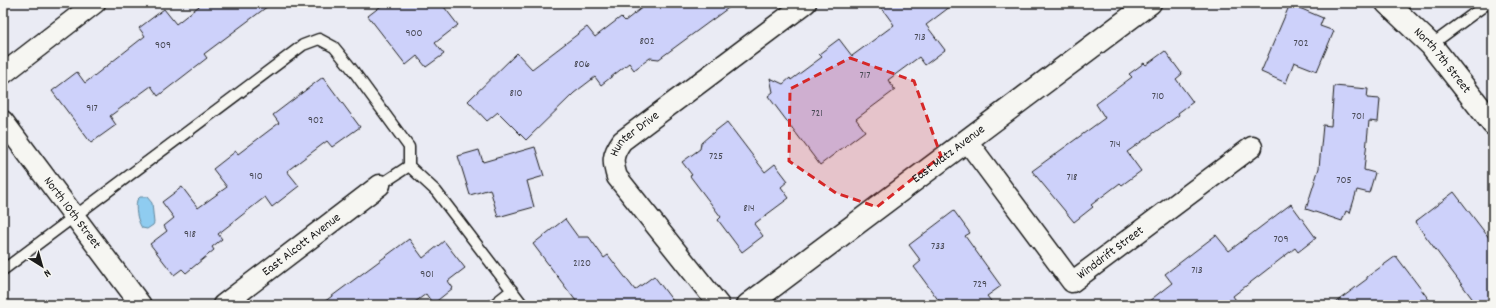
<svg xmlns="http://www.w3.org/2000/svg" width="1496" height="308" font-family="Dekko,sans-serif">
  <rect width="100%" height="100%" fill="#eaebf4"/>
  <filter id="ink" filterUnits="userSpaceOnUse"><feTurbulence type="fractalNoise" baseFrequency=".025" numOctaves="2"/><feDisplacementMap in="SourceGraphic" scale="8" xChannelSelector="R" yChannelSelector="G"/><feConvolveMatrix kernelMatrix="1 2 1 2 8 2 1 2 1" color-interpolation-filters="sRGB"/></filter>
  <g filter="url(#ink)">
    <!-- water -->
    <path fill="#8fccf0" stroke="#61869b" d="M140,197H147L152,203L154,223L153,225L147,229L142,228C137,220 135,209 137,200Z"/>
    <!-- building -->
    <path fill="#cdd1fa" stroke="#1c1c1c" d="M203,3H272L204,54L207,58L158,96L151,86L110,116L116,125L91,143L52,91L77,72L85,83L145,36L139,28L164,9L176,24Z
      M385,3H441L458,25L435,43L444,54L426,67L417,56L406,65L368,16Z
      M648,3H735L659,59L650,58L634,70L629,63L601,85L595,77L574,93L526,140L498,112L487,121L468,101L517,53L532,69L587,27L595,37L621,17L625,21Z
      M878,3H955L926,25L945,50L925,65L919,57L888,80L895,90L856,119L865,131L820,165L768,96L773,92L770,78L783,84L790,78L791,80L822,57L819,54L839,39L852,56L894,25Z
      M1290,4L1323,18L1320,26L1334,31L1317,71L1294,62L1286,83L1261,72Z
      M1165,51L1182,74L1176,79L1193,102L1178,113L1179,115L1127,152L1141,171L1122,185L1120,183L1091,205L1093,207L1074,222L1032,171L1105,118L1096,104L1132,77L1129,74L1144,63L1146,65Z
      M323,77L360,127L332,147L327,141L287,171L299,186L272,207L265,197L218,234L222,239L212,247L214,250L186,273L182,269L174,275L150,244L167,231L164,226L174,218L162,202L182,187L198,208L227,187L213,169L236,151L238,154L279,123L273,115Z
      M1334,86L1368,89L1367,98L1380,99L1378,122L1369,121L1364,170L1375,173L1369,193L1357,190L1350,213L1346,211L1342,221L1306,209L1319,168L1323,125L1331,126Z
      M727,122L765,172L775,164L788,181L781,187L789,198L754,224L763,236L742,252L718,220L721,217L690,176L692,175L682,162L700,149L701,143L709,136Z
      M535,147L544,176L527,181L534,207L498,217L490,189L470,195L458,156L479,150L483,162Z
      M1454,192L1493,243V305H1477L1415,222Z
      M1291,204L1316,238L1298,252L1295,248L1233,296L1239,305H1144L1172,283L1165,274L1216,235L1229,251Z
      M954,211L970,233L965,236L1001,286L987,296L994,305H942L914,267L921,261L909,245Z
      M565,219L578,237H589L604,258L608,255L635,290L654,276L676,305H579L533,244Z
      M409,239L423,258L444,241L465,268L448,281L453,288L433,304L426,294L411,305H320Z
      M1396,256L1433,305H1332L1367,279V277Z"/>
    <g fill="none" stroke-linecap="round" stroke-linejoin="round">
      <defs>
        <path id="lane" d="M1431,45L1488,3
          M409,166L436,191L523,305
          M3,270L303,45L319,39L334,47L352,69L409,147V166L380,185
          M493,305L512,290"/>
        <g id="street">
          <path d="M3,74L95,3"/>
          <path id="s1" d="M3,121L141,305"/>
          <path id="s2" d="M967,141L1072,282L1252,147"/>
          <path id="s3" d="M223,305L380,185"/>
          <path id="s4" d="M719,305L617,177C612,161 612,155 622,141L806,3"/>
        </g>
        <g id="secondary">
          <path id="s5" d="M1387,3L1431,45L1493,124"/>
          <path id="s6" d="M748,305L1150,3"/>
        </g>
      </defs>
      <!-- lane casing -->
      <use href="#lane" stroke="#1c1c1c" stroke-width="13"/>
      <!-- street casing -->
      <use href="#street" stroke="#1c1c1c" stroke-width="23"/>
      <!-- secondary casing -->
      <use href="#secondary" stroke="#1c1c1c" stroke-width="25"/>
      <!-- lane -->
      <use href="#lane" stroke="#f6f6f2" stroke-width="10"/>
      <!-- street -->
      <use href="#street" stroke="#f6f6f2" stroke-width="20"/>
      <!-- secondary -->
      <use href="#secondary" stroke="#f6f6f2" stroke-width="22"/>
    </g>
  </g>
  <!-- marked area -->
  <path fill="#d62828" fill-opacity="0.2" stroke="#d62828" stroke-width="3" stroke-dasharray="8 5" stroke-linejoin="round" d="M850,58L914,81L941,156L877,207L836,193L789,161L790,89Z"/>
  <g text-anchor="middle" dominant-baseline="central" stroke-width="4" stroke-linejoin="round" paint-order="stroke">
    <!-- number labels -->
    <g font-size="11" fill="#484954">
      <text x="414" y="34">900</text>
      <text x="920" y="38">713</text>
      <text x="647" y="42">802</text>
      <text x="1301" y="44">702</text>
      <text x="163" y="46">909</text>
      <text x="582" y="65">806</text>
      <text x="865" y="76">717</text>
      <text x="516" y="94">810</text>
      <text x="1158" y="97">710</text>
      <text x="92" y="109">917</text>
      <text x="817" y="114">721</text>
      <text x="1358" y="117">701</text>
      <text x="316" y="121">902</text>
      <text x="1115" y="145">714</text>
      <text x="716" y="157">725</text>
      <text x="256" y="177">910</text>
      <text x="1072" y="178">718</text>
      <text x="1344" y="181">705</text>
      <text x="749" y="209">814</text>
      <text x="190" y="235">918</text>
      <text x="1281" y="240">709</text>
      <text x="938" y="247">733</text>
      <text x="582" y="264">2120</text>
      <text x="1197" y="271">713</text>
      <text x="427" y="275">901</text>
      <text x="980" y="285">729</text>
    </g>
    <!-- street labels -->
    <g font-size="13" fill="#1c1c1c" stroke="#f6f6f2">
      <text stroke="none"><textPath href="#s5" startOffset="80">North 7th Street</textPath></text>
      <text stroke="none"><textPath href="#s4" startOffset="216">Hunter Drive</textPath></text>
      <text stroke="none"><textPath href="#s6" startOffset="251">East Matz Avenue</textPath></text>
      <text stroke="none"><textPath href="#s1" startOffset="115">North 10th Street</textPath></text>
      <text stroke="none"><textPath href="#s3" startOffset="99">East Alcott Avenue</textPath></text>
      <text stroke="none"><textPath href="#s2" startOffset="224">Winddrift Street</textPath></text>
    </g>
  </g>
  <!-- margin -->
  <rect width="1496" height="308" fill="none" stroke="#f6f6f2" stroke-width="16"/>
  <rect x="8" y="8" width="1480" height="292" fill="none" stroke="#1c1c1c" stroke-width="1.5" filter="url(#ink)"/>
  <!-- north arrow -->
  <g transform="translate(42 266) rotate(143)" stroke="#f6f6f2" stroke-width="3" paint-order="stroke">
  <path d="M0-3L7 15L0 10L-7 15Z" fill="#1c1c1c"/>
  <text y="-6" font-size="11" font-weight="bold" text-anchor="middle" fill="#1c1c1c">N</text>
  </g>
</svg>
